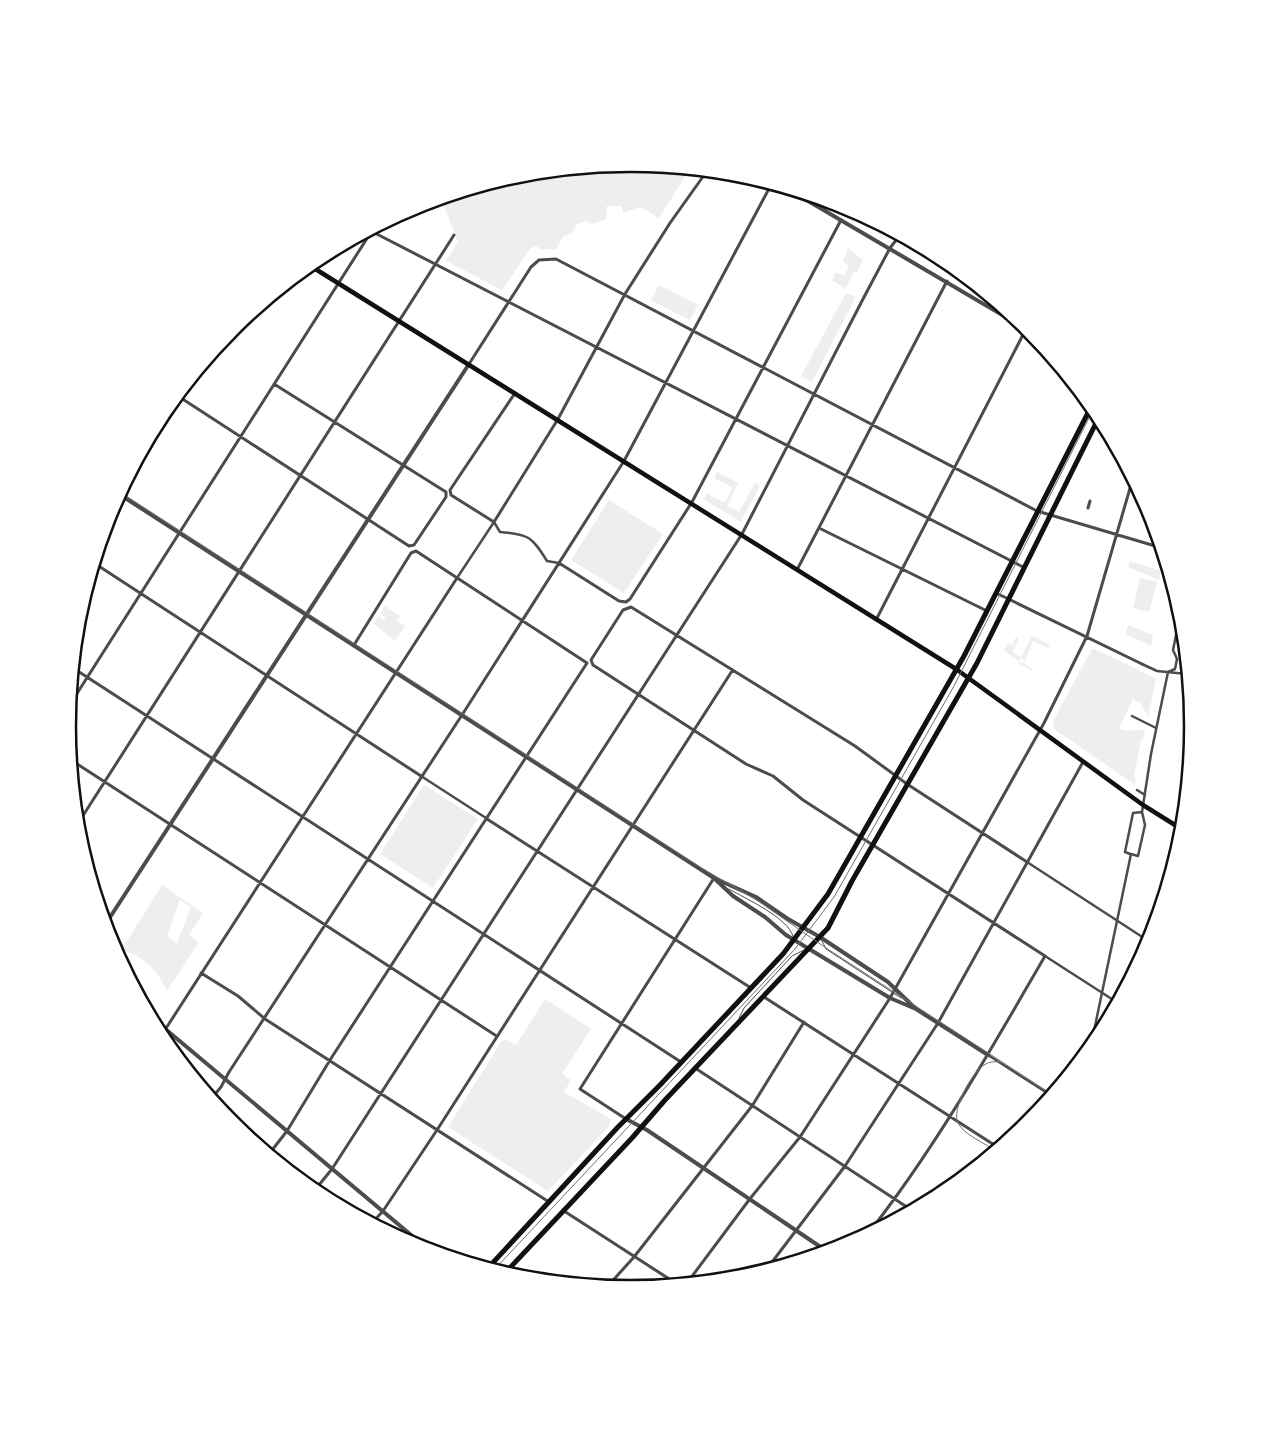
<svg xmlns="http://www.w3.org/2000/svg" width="1261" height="1452" font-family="Lato,sans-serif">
  <rect width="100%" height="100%" fill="#fff"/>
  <!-- green -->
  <path fill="#eee" fill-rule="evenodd" d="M631,163L690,169L659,218L640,207L623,213L622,206H607L606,219L592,224L586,221L576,225L572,233L563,237L556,249H540L536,246L530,249L502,290L446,261L458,242L441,198L521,174Z
    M848,248L863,260L857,272H854L845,289L832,280L836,272L844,276L849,266L843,262Z
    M659,285L698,305L690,320L651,300Z
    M846,293L856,297L812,382L801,376Z
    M717,472L738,483L727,506L739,512L755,483L760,486L741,522L703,499L705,498L706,493L725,503L733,488L714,478Z
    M609,500L663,534L624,593L571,560Z
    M1130,561L1161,571L1159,580L1128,567Z
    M1140,578L1157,582L1149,612L1133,608Z
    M385,606L400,616L397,621L405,626L395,641L374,624L378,616L384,620L386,618L380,613Z
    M1128,625L1153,635L1151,646L1126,634Z
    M1032,636L1050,645L1048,648L1033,641L1024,664L1033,669L1032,671L1018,663L1019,661L1023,663L1024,660L1020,658L1019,661L1004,651L1008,643L1012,645L1016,637L1019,638L1012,652L1021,657Z
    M1092,649H1095L1156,679L1148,717L1140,703L1133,699L1119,728C1128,734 1135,727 1145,731L1143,740H1141L1134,777L1136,778L1135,785L1054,729L1053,721Z
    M424,785L478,819L433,888L380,854Z
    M162,885L203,913L189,935L199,942L167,991C157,968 141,954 117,949L122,943L127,941ZM180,900L191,907L177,943L167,936Z
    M545,999L591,1029L562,1074L571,1080L564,1092L611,1119L609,1127L548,1191L448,1127L501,1042L505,1039L516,1045Z"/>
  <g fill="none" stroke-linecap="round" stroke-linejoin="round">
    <!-- service -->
    <path stroke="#4c4c4c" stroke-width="1" d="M729,889C746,899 787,917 793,936
      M821,939L826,949L901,998
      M739,1018L744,1008L792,956L804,950"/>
    <!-- pedestrian -->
    <path stroke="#4c4c4c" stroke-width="2.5" d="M457,578L494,522L500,532C529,534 532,537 547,561L559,563
      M1142,664L1157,671L1187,674
      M1168,672L1175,669L1177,659L1173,650L1181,611
      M1132,716L1156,728
      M421,776L486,818
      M1137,790L1145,795
      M1130,854L1125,852L1133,813L1142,812
      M1027,862L1150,942
      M1045,956L1118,1003
      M1090,1050L1131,854L1138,856L1145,825L1142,812L1151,754L1168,672
      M988,1055L1052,1096
      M1078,1064L1080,1057L1089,1046"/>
    <!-- minor -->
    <path stroke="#4c4c4c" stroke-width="3" d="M437,199L439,200
      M369,230L1023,567
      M469,364L531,267L539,260L556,259L1037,511L1162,548
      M515,393L450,490L451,495L494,522L558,419L625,294L670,223L707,171
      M181,398L409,546L414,545L446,497V492L274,384
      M1088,508L1090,501
      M111,509L206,360
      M819,528L987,611
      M94,563L421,776
      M559,563L619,601L626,602L630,599L692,502L841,220
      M798,568L947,281
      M996,593L1142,664
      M877,618L1026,329
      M73,668L681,1062
      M1187,674L1188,675
      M69,706L373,229
      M71,760L495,1035
      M487,819L751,988
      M77,825L454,235
      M201,973L238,996L265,1019L549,1202
      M764,997L999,1148
      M161,1036L457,578
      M695,1068L913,1211
      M211,1099L221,1087L229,1072L462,715L624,461L772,183
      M626,1119L580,1089L714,878
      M269,1154L287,1131L330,1060L587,663L416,551L411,553L354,645
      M314,1191L332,1169L742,534L863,299L890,248L900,235
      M564,1211L677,1284
      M372,1223L383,1211L437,1130L732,671
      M867,1235C935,1149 990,1051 1045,956L803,800L773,776L746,764L593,665L591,660L623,610L631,607L855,746L907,784L1027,862
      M766,1270L845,1166L938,1023L1083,762
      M687,1283L749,1200L800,1137L890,998L1044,723L1087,636L1133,478
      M607,1287L634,1257L752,1106L804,1022"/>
    <!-- tertiary -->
    <path stroke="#4c4c4c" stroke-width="4" d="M786,188L1033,333
      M119,494L714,878L756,897L788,919L820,937L888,982L916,1009
      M716,880L733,896L765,917L786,935L890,998L916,1009L988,1055
      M105,925L469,364
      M151,1017L429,1250
      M626,1119L647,1130L828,1252"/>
    <!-- secondary -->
    <path stroke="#111" stroke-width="4.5" d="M309,265L956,669L1143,805L1183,830"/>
    <!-- primary -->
    <path stroke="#111" stroke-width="5" d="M488,1268L618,1127L660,1085L783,954L828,894L964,656L1092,405
      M505,1273L632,1138L665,1100L828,928L852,881L977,663L1100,415"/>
    <!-- tram -->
    <path stroke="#707070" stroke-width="1" d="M120,492L700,867L758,901L823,946L1053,1095
      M996,1151C985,1143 964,1135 958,1123C951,1110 972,1072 984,1065C990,1061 997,1061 1003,1063
      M494,1270L795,949L834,897L954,686L1094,408"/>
  </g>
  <!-- crop -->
  <path d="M0 0H1261V1452H0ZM76 726a554 554 0 1 1 1108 0a554 554 0 1 1-1108 0Z" fill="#fff" fill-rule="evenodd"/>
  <path fill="none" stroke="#111" stroke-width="2.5" d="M76 726a554 554 0 1 1 1108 0a554 554 0 1 1-1108 0Z"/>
</svg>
